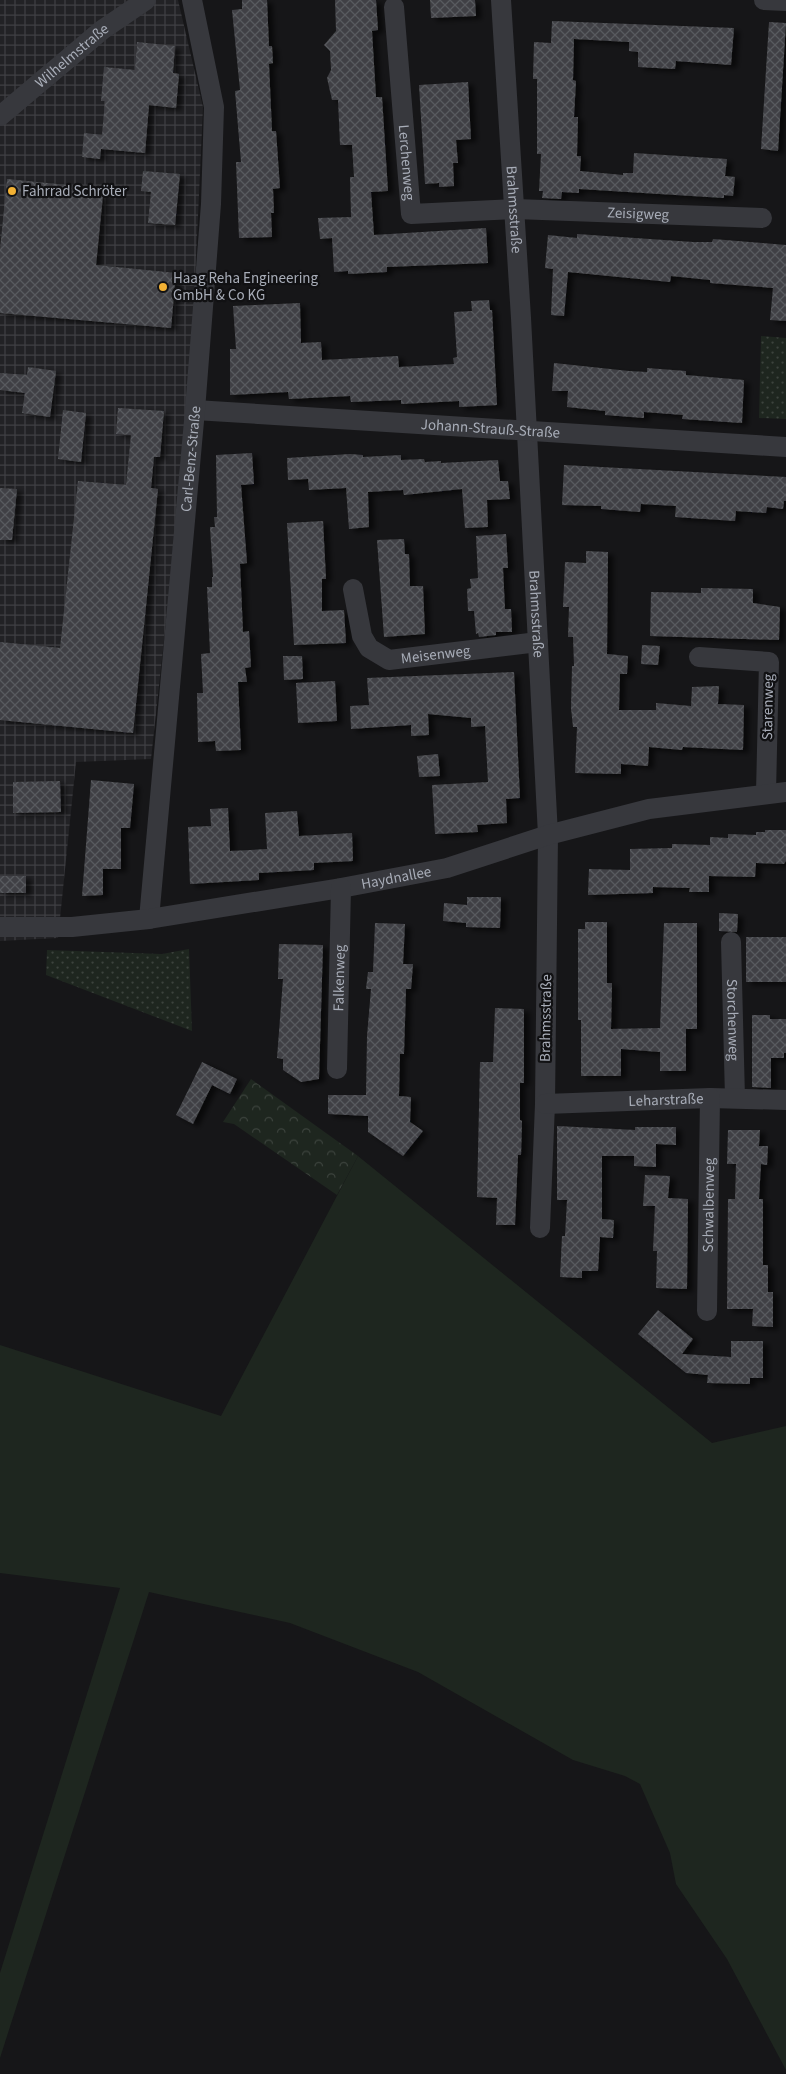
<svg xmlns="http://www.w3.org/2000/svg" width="786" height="2074" font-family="'Source Sans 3',sans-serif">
  <defs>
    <pattern id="industrial-grid" width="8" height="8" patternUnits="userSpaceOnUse" patternTransform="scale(1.25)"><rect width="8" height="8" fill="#222225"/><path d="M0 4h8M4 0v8" fill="none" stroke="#3f3f43"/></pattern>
    <pattern id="forest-crowns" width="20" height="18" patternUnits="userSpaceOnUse" patternTransform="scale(1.25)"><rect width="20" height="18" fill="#1e261f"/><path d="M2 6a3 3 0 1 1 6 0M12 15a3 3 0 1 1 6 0" fill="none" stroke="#3c433d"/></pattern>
    <pattern id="park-dots" width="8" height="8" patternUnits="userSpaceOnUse" patternTransform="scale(1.25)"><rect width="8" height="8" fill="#1e261f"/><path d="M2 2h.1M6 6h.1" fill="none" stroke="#3c433d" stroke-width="1.8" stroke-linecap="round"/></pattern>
    <pattern id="building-cross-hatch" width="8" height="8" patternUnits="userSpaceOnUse" patternTransform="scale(1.25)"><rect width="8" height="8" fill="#404145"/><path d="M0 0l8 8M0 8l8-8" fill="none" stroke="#595a5e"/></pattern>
    <filter id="shadow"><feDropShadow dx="5.5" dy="3" stdDeviation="2.5" flood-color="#0009"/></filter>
  </defs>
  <rect width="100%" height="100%" fill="#161618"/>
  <!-- industrial -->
  <path fill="url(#industrial-grid)" d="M0,0H178L203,107L189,413L151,759L76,762L58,938L0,941Z"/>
  <!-- grass -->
  <path fill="#1e261f" d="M358,1156L712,1443L786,1426V2070L727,1959L676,1884L670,1853L640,1784L625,1776L573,1760L418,1672L290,1623L149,1592L0,2058V1973L120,1588L0,1573V1345L221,1416Z"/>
  <!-- forest -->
  <path fill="url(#forest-crowns)" d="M251,1079L358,1156L337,1195L234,1124L223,1122Z"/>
  <!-- park -->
  <path fill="url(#park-dots)" d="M761,336L786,338V419L759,418Z
    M189,949L192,1031L46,975L47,950L162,954Z"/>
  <!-- building -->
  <path fill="url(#building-cross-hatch)" filter="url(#shadow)" d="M242,0H267L269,46H272L273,63L269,64L272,131H276L280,188L273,189L274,213H271L272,237L239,238L236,162H241L235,91L240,90L232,10L242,9Z
    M335,0H376L378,30L372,31L376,97H382L388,191L371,192L374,235L486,228L488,263L387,267V272L348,274V271L334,272L332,238L320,239L318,218L351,217L350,177H354L352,145H340L338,100H332L327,78L331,70L330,51L324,45L336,31Z
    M430,0H475L476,16L431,18Z
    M552,21L734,28L731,65L676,61L675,69L638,67V52L629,51V42L574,39L573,80L576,81L574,117H578L577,156H581L580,171L623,175V173H633L634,153L727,159L725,176L735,177L733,196L724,195V198L579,189V193L562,192L561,199L542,198L543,191H539L541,154H537V79H533L534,42L551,43Z
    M769,22L786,23L778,151L761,149Z
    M137,42L175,46L173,73L179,74L176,108L149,105L145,153L101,149L100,159L82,157L84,133L102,135L105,101H101L104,67L135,70Z
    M468,82L471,139L456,140L458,163H453L454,186L439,187V183L425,184L419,85Z
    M143,171L180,174L175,225L148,223L151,192L141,191Z
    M7,179L77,186L76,192L103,195L96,265L176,273L171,328L0,313V250Z
    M577,234L693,242H712L713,239L786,245V321L770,320L773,288L710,283V280L671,276L670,282L568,272L564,316L551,315L553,269L545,268L548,235L577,238Z
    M489,300L490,310H492L497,405L459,407V401L401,404V400L351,402L350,396L289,399L288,392L230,395V349H236L233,306L300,303L301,343L321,342L322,360L398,356L399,367L454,364L453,358L457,357L454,312L472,311L471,301Z
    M554,363L629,371L647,372V368L686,371V375L744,380L742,423L682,419L683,415L644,412V418L605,415V411L567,407L568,391H552Z
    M28,367L56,371L50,417L22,413L25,393L0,390V373L27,375Z
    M118,408L164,411L160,457H154L151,488L158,489L133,733L0,720V642L60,648L78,481L126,485L131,435L116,434Z
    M63,410L86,413L81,462L58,459Z
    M252,453L254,484L241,485L247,563L240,564L243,632L249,631L251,667L245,668L247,682H238L241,750L216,751L215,741L198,742L197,693H203L201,654L210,653L207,587H212V577H213L210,527H215L214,517H217L216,455Z
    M350,454L363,455V457L401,455V460L424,459L425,462L441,461V463L498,460L500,481H508L510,499L487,500L488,527L465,528L462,489L404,495L403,490L368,492L369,527L349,529L346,488L309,490L308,479L288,480L287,458Z
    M564,465L786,477V501H784L783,509L767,507L766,513L736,511L735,521L675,517L676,506L641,504L640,512L601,509V506L562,505Z
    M0,488L17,489L12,540H0Z
    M323,521L326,579H322V611L344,610L346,643L294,645L287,523Z
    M506,534L508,568H503L505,609H511L512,632H496V635L479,637L478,633L476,634L474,611H468L467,589L471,588L470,579L478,578L476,536Z
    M404,539L405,554H409L410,586H423L425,634L384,637L377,540Z
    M586,551L608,552L607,654L628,656L627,674H620L619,710H656V703L691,706L692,687L719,686L718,704L744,705L743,750L683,747L682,750L649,747L648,766L621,764V774L575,773L577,727H573L571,708L572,666H574L573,637H568L569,607H563L565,562L586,563Z
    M701,588L753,589V603L780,607L779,640L650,636L651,592L701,593Z
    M642,645L660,646L658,665L641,664Z
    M283,656H302L303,679L284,680Z
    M514,672L520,798L506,799L507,823L477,825L478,832L435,834L432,785L488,782L485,726L471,727V718L428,714L429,735L411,736V725L351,729L350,706L369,705L367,678Z
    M335,681L337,721L298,723L296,683Z
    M438,754L440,776L419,777L417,756Z
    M91,780L134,784L130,828H121V869H103V895L82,896Z
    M60,781L61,812L13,813V782Z
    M228,808L230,851L267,849L265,813L297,811L299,836L352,833L353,861L314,863V870L259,873V880L190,884L188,827L211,826L210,809Z
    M765,830H786V861L784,864L756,863L755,877L709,876V892H689L690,888L653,887V893L588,895L589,869L630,870V849L672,848V844L710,845V837L728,838V834L756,835V832H765Z
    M0,876H26V893H0Z
    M467,897H501L500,928L466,927V923L443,921L444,903L467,905Z
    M719,913L738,914L737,932L719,931Z
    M585,922H607V983H612L611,1029L660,1028L664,923H697V1029H686V1071H660V1052L621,1049V1076H581V1020H578V929H585Z
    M375,923L405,924L403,964H413L411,989H406L404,1054H400L399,1096L411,1097L410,1122L423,1131L403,1156L368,1132V1116L328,1114V1095H366L367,1036L371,989H366L368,972H373Z
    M746,937H786V982H746Z
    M279,944L323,945L319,1079L301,1082L283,1070V1059L277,1058L283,979H278Z
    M495,1008L524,1009V1083H520V1120L522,1121L521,1155H518L515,1225H496L497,1198L477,1197L480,1062H493Z
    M752,1015H770V1019H786V1053H784V1058H771V1088L752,1087Z
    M202,1062L237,1079L230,1094L212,1085L193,1124L176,1115Z
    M557,1126L635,1130V1127H676V1145L656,1144V1167L634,1166V1156H602V1219L614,1220L613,1238L600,1237L598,1271H582V1278L560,1277L562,1236H565L567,1200H557Z
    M728,1130H760L759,1146H768L767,1165L761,1164L759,1199H763V1265H768V1292H773V1327L752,1326L753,1309H727L728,1199H735L736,1164H727Z
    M645,1175L670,1176L668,1198L688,1199L687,1289L656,1288L657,1251H653L655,1206H643Z
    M658,1310L693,1339L682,1354L731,1357V1341H763V1378H750V1384L707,1383L708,1375L686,1373L638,1334Z"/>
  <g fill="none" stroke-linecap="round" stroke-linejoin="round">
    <!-- minor -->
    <g stroke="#37383d" stroke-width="20">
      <path id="s1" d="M501,0L521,318L548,835L545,1104L540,1228"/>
      <path d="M764,0L786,1"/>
      <path id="s2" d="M394,7L411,214L515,209L762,218"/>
      <path id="s3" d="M0,116L102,30L146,0"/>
      <path id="s4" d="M195,410L786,447"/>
      <path id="s5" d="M353,589L362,636L369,648L389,660L538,642"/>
      <path d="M699,657L769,662L766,793"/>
      <path id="s6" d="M149,919L195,410L211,204L214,107L192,0"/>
      <path id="s7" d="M0,927H72L149,919L341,888L447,868L548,835L649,809L786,792"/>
      <path id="s8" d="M731,942L735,1098"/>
      <path id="s9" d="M337,1069L341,888"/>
      <path id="s10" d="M545,1104L710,1098L786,1100"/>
      <path id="s11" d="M707,1311L710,1098"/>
    </g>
  </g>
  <!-- markers -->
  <g fill="#f2b134" stroke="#111113" stroke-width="2">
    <circle cx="12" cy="191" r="5"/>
    <circle cx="163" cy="287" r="5"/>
  </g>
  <g text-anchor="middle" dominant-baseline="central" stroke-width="4.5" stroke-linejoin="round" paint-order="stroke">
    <!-- street labels -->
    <g font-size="15" fill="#a8adb8" stroke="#111113">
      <text stroke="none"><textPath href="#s3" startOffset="94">Wilhelmstraße</textPath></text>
      <text stroke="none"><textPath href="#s2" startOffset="156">Lerchenweg</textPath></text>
      <text stroke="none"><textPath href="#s1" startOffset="210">Brahmsstraße</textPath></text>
      <text stroke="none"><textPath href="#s2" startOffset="435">Zeisigweg</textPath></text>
      <text stroke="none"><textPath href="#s4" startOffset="296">Johann-Strauß-Straße</textPath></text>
      <text stroke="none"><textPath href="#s6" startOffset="462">Carl-Benz-Straße</textPath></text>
      <text stroke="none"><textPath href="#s1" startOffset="615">Brahmsstraße</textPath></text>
      <text stroke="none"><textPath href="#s5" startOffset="132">Meisenweg</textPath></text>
      <text transform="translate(768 707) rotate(-89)">Starenweg</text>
      <text stroke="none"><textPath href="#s7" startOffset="400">Haydnallee</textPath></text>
      <text stroke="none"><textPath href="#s9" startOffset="91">Falkenweg</textPath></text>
      <text transform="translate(546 1018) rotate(-89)">Brahmsstraße</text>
      <text stroke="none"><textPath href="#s8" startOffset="78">Storchenweg</textPath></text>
      <text stroke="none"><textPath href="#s10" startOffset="121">Leharstraße</textPath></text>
      <text stroke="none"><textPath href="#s11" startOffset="106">Schwalbenweg</textPath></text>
    </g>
    <!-- poi labels -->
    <g font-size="15" fill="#a8adb8" stroke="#111113" text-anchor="start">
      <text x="22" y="191">Fahrrad Schröter</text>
      <text x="173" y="278">Haag Reha Engineering<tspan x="173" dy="17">GmbH &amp; Co KG</tspan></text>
    </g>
  </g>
</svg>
